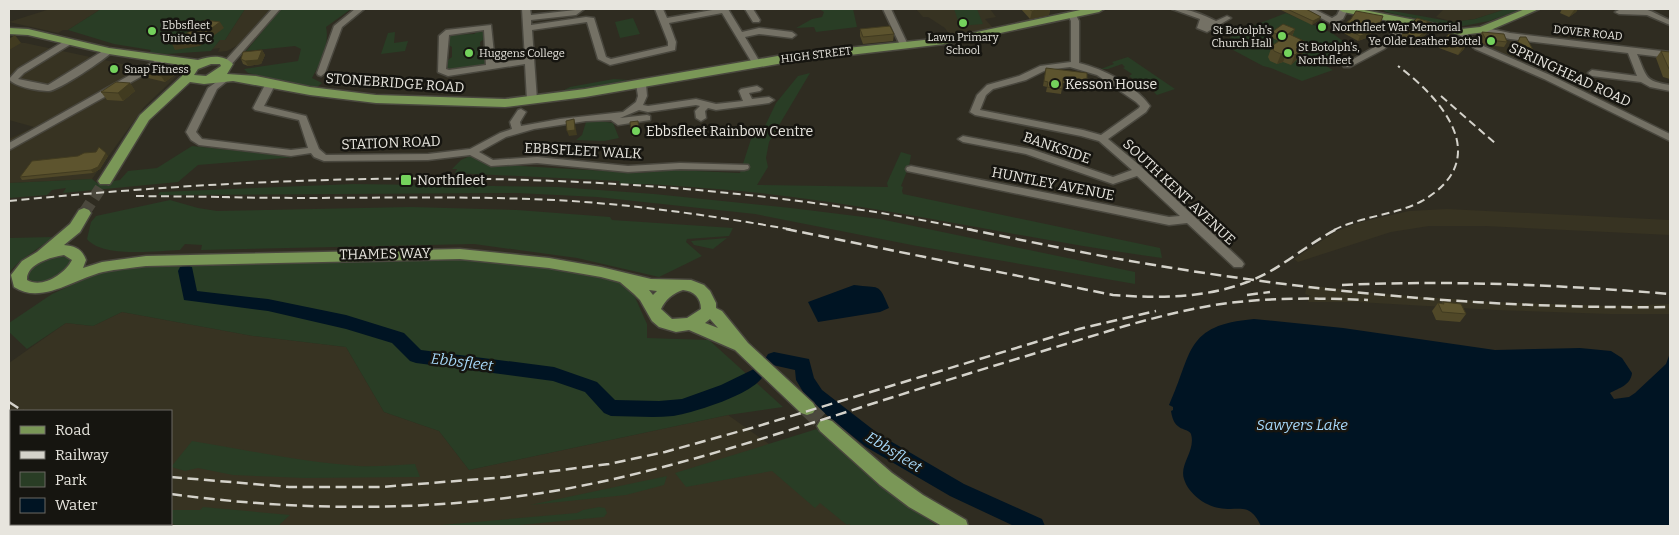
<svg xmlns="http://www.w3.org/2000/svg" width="1679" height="535" font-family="Bitter,serif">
  <rect width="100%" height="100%" fill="#2f2c21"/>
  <!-- built -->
  <path fill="#373322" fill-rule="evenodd" d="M50,9H101L68,30H63L58,33L9,22Z
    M245,9H270L242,43L227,51L218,52L220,48L212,49L220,40H225Z
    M916,9H990L996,17L985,19L993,28L950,36L945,28L928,17H923Z
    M1444,9H1506L1475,19L1454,22L1436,17Z
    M1479,37L1514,41L1516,44V40L1521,41L1529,54L1523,51L1520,47L1518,49L1521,53L1512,59L1484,47L1480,42Z
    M9,42L25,43L137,67L156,68L180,73L144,107L92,179L9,183V139L34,127L9,120Z
    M1447,209L1670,220V235L1485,226H1429L1391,232L1298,262L1294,259L1335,232L1357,223L1409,211Z
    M1307,285L1381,294L1494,302L1612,306L1670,304V314H1610L1495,310L1358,302H1309L1306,297L1311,296L1305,294Z
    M122,312L253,336L346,347L384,412L439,431L469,470L728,415L885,526H9V363L66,323L93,326ZM11,411H171V524H11Z"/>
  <!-- green -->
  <path fill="#293d25" d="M101,9H245L225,40H220L211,51L167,54L149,53L151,50L114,44L68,30Z
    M281,9H351L326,27C330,44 320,63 312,78L322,83L316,88L248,73L244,69L298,61L301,49L295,46L246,51Z
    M819,9H853L857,27L816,32L814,27L796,28L812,19L822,17L824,12Z
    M954,9H977L983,24L960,26Z
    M1382,9L1454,22L1475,19L1506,9H1522L1489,21L1463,26L1442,25L1386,12Z
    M1286,13L1332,33L1351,47L1321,63L1333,70L1302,81L1271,68L1263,66L1220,43L1255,25Z
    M633,18L640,34L620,38L615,22Z
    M481,29H485L487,37L480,42L481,54L487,57V65L445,71L444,63L452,57V47L445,43L447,35L474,34Z
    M395,32L394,43L408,41L405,51L381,54L388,33Z
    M1128,57L1175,89L1157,95L1154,92L1157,91L1152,87L1145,88L1138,80L1127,83L1125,82L1133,79L1129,76L1132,74L1123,68L1125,67L1122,64L1108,69H1101L1114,64L1112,62Z
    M810,73L769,142L766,158L768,167L757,185L888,187L887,183L901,152L911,155L909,166L901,186L903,187L902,191L903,194L1160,248L1162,258C1013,238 867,201 717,189C685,187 652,183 619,184L620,181L455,173L457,169H452L461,160L472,155L486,164L639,173L675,170L740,173L751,139L765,126L776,103L798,76Z
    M614,79L642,81L559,93L570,87Z
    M600,121L613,123L619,138L604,141L576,140L582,135L586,122Z
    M192,146L295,157L198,165L178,182L63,193L66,188L52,190L47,195L9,198V183L92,179L97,183L120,180L128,171L157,168Z
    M354,184L558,187L654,194L791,208L880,219L1135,272V284L917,246L755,214L597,197L517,193L158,195L160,192Z
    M170,200L198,208L217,211L411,207L517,210L610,217L612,220L733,228L729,236L687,239L686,242L702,256L659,277L577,258L474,244L201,250L202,245L185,244L180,250C157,251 102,258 87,239L91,222L96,216Z
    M54,237L20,261L9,272V238Z
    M727,238L713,249L694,245L691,241Z
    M59,256L69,258L71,261C70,276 41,288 29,279V271L38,263Z
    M460,258L571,270L617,281L637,293L634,295L647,324V338L709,340L783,407L728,415L469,470L439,431L384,412L346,347L253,336L122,312L93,326L66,323L27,349L9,332V323L52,294L94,275L95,272L130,265Z
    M820,428L894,496L937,526H852L849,524L847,525L820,503L815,508L772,471L686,487L675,473Z
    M192,441C247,450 302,462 358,466C376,467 396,465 415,464L420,477L304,478L233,475L198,468L185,471L171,467Z
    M667,476L664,485L626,495L530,505Z
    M203,507L290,515L278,526H176L171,522V510H200Z
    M599,507L605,508L607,513L604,517L509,526H430L577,513L583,510Z"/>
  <!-- water -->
  <path fill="#001423" d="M854,285C880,289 878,281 889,308L880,312L818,322L808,302Z
    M1254,319L1343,328L1495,350L1580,348L1611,351L1622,358L1632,373C1631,385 1619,388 1610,393L1614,399L1629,397L1635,393L1666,364L1670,353V526H1261C1249,501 1239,512 1219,508C1205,506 1188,493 1184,479C1179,464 1196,451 1191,434C1188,427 1174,433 1171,411L1173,410V407L1169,405C1193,353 1184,325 1254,319Z"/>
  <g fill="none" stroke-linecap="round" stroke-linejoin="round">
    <!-- river -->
    <path fill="#001423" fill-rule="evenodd" d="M186,265L192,267L197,291L268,299L346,315L404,333L421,350L554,367L597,382L615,400L659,401L682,399L721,385L754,369L760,371L763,376C754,394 693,413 673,416C653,418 631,416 611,416L604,413L585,392L553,381L416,363L410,361L392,343L346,329L268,311L184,300L178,271L180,267Z
      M774,352L809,359L814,378L822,390L880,435L964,484L1042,519L1045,526H1014L950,496L866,447L808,400L796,380L795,370L768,364L765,359L768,354Z"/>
    <!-- major-tunnel-far1 -->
    <path stroke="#4b483d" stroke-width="12" stroke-dasharray="12 6" stroke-linecap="butt" d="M84,213L105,181"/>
    <!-- major-tunnel -->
    <path stroke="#4b483d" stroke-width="17" stroke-dasharray="17 8" stroke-linecap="butt" d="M807,408L826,426"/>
    <defs>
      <path id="minor" d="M272,9H280L230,66H224V62Z
        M355,9H364L342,27L325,73L321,76L318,75L317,73L334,26Z
        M522,9H530L531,15L584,9L576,15L531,20V25L586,17L594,18L606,57L611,59L668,46V42L655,9H663L667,18L718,9H728L742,32L759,28L792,32L796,35L792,38L759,34L745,37L761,64L757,67L754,66L722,13L669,23L676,42L675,50L610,65L598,59L587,22L532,30L537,100L532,103L527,100L525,64L448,76L438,72L439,36L446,30L491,25L495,63L525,59ZM484,30L486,65L449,70L446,69L449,35Z
        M745,9H753L760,20L759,22H753Z
        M883,9H891L908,45L907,47H901L900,45Z
        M1172,9C1188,8 1202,14 1216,21L1227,16L1231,18L1207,32L1197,28L1200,19Z
        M1304,9H1314L1332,18L1337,15L1340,9H1348L1343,19L1332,24Z
        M1639,9C1650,8 1659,16 1670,20V25L1647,15L1619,14L1615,12L1619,10H1640Z
        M1069,13H1075L1079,21V63C1104,69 1135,85 1150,106L1146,112L1108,139L1138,164L1242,261L1244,264L1242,267H1234L1187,223L1169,225L907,171L906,169L907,167L911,166L1169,217L1180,216L1137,176L1113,184L1026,154L963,142L958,139L963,136L1031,149L1113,177L1132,170L1099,141L1081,136L975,115L970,112L977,95L987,85L1019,76L1040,66L1071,62V21L1068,15ZM1070,67L1097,75L1136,102L1140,106L1139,108L1101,135L1083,130L980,110L986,95L993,89L1026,80L1046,70Z
        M1411,19L1415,22L1414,24L1384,49L1350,67H1344L1343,65L1378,45Z
        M1482,27L1510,33L1670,52V58L1637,54C1647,77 1644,81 1670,85V91L1650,87L1641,82L1592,76L1588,73L1592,70L1637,76L1628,53L1510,39L1479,32V28Z
        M1461,29L1481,45L1550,75L1670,134V141L1544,79L1475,49L1458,34V30Z
        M68,39L71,40V44L24,73L18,79L48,85L106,49H112L113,51C106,59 59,90 49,91C39,91 14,87 9,79L18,69Z
        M162,57L166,60L165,62L153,70L9,150V143Z
        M222,78L227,81L217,89L196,132L202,139L291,150L308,148L299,120L255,110L253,108L266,83L271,80L276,83L264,106L306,116L319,149L326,155L428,154L470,149L500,133L512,129L510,122L518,110L521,109L526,112L520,122L521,126L560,119L623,112L636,102L638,96L636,84L641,81L646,84L647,96L643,105L648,106L696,99L716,104L743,101L739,91L741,89L757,86L762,89L760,91L749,93L752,99L769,97L774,100L769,103L716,110L708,108L705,111L706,118L701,121L696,118L695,111L700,106L696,105L648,112L639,110L620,118L647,115L650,116V120L618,125L611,120L586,121L534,129L506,137L479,152L493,160L537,157L628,166L680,163L748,165L749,167L748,169L744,170L680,169L628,172L537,163L491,166L470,155L428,160L324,161L314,157L311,153L291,156L199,145L191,140L186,132L208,88Z"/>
      <path id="major" d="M1085,9H1104L1099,12L953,43L789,62L585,97L505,107L376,103L310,95L233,81L204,84L190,82L149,120L110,184H100L98,181L140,115L182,76V72L187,66L109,54L28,35L9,34V28L28,29L109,48L198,60C210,56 224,54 233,64L227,74L256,76L310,87L376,95L505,99L585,89L789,54L953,37ZM211,64H220L221,66L206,76L194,75L198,69Z
        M1338,9H1359L1461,29L1480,27L1525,9H1539L1486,32L1461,35L1343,12Z
        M84,208L89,210L91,213L80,232L64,245C75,246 82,249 86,260L83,268L102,262L146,256L460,249L549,258L601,267L651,279L691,280L704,285L710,291L716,303V308L722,311L748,343L813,403L816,408L813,413L807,415L801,413L735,350L689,330L676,332L659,327L652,321L640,300L634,294L620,282L601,277L549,268L460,259L146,266C132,268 117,269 103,272C74,279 41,305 14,287L11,275L22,261L37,252L70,224L79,210ZM64,255L72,260C65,274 42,289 27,280C26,264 51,257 64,255ZM649,290L657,291L653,295ZM683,290C694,291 701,298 701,309L687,318L672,319L661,309C665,300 673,293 683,290ZM710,319L718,328L705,323Z
        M826,419L832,421L892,473L923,495L966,520L968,526H942L909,507L880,485L820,431L817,426L820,421Z"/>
    </defs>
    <!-- minor casing -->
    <use href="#minor" stroke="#49473e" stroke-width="3"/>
    <!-- major casing -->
    <use href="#major" stroke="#49473e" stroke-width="3"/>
    <!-- minor -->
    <use href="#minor" fill="#747165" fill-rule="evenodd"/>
    <!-- major -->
    <use href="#major" fill="#7a9757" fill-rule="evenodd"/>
    <!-- rail-far1 -->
    <path stroke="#d4d2ca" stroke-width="2" stroke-dasharray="8 4.5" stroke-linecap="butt" d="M1441,96L1496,144
      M136,196L229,197
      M222,197C338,200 455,194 571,201C646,206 720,217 794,230
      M9,201C328,169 658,165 973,230
      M1334,230C1362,216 1396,215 1422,201C1493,160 1445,101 1398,66"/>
    <!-- rail -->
    <path stroke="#d4d2ca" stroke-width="2.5" stroke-dasharray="11 5.5" stroke-linecap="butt" d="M786,229L1113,295C1167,299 1221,298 1269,272C1292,259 1313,241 1337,229
      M967,229C1027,241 1087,254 1148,264C1321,293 1495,309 1670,307
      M1342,285C1452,280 1561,285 1670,294
      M1247,295L1270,292
      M9,402L23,411
      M9,417L11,418
      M9,440L11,442
      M9,450L11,451
      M171,477L289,487H381L506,477L609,464L665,452L755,427L1079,329L1156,311
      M171,494C297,511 423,512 548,492C655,474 759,440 862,407C949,379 1037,353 1125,326C1154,318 1184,310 1215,305C1265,297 1317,298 1368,300
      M9,496L11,498
      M9,509L11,511
      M29,524L32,526
      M45,524L48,526
      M98,524L101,526
      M144,524L147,526
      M165,524L168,526"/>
  </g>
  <!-- wall -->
  <path fill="#504828" d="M1021,9H1050L1049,15L1030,19Z
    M1282,9H1306L1321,17L1319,20L1312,25L1281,10Z
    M1562,9H1578L1576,12L1569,17L1560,13Z
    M1351,19L1381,21L1378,26L1366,38L1358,41L1340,31L1342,26Z
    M860,29L894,34L893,41L863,44L860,36Z
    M1295,29L1293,34L1292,36L1303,53L1291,65L1283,62L1277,64L1270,61L1268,57L1272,46L1279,41L1270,37L1272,32Z
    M1403,32L1427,33L1413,48L1398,42Z
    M1482,32L1507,42L1504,47L1486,45L1482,43L1479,37Z
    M1449,34L1464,49L1458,55L1439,48L1443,40Z
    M1520,37L1533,50L1530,55L1515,47Z
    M262,50L265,55L261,64L248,66L243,64L241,59Z
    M1661,51L1670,52V79L1663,77L1656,58Z
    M174,68L177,73L165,82L144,77L141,72Z
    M1046,68L1087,80L1086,85L1063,83L1061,94L1046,92L1047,87L1043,86Z
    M130,83L135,91L123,101L107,100L101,92Z
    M108,156L100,169L93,173L22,180L20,177Z
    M1443,302L1466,314L1460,322L1436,320L1432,311L1438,303H1442Z"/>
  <!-- shaded-wall -->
  <path fill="#413b20" d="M1043,9H1050L1049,15L1030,19L1032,11Z
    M1575,9H1578L1576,12L1569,17Z
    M1321,17L1319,20L1312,25L1313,21Z
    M1381,21L1378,26L1366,38L1358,41L1360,36Z
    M220,22L224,28L200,46L175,50L172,44Z
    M1432,23L1427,33L1413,48L1418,38Z
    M1295,29L1293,34L1282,42L1284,37Z
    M15,35L21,43L9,50V39Z
    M1468,41L1464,49L1458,55L1463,47Z
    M1308,43L1303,53L1291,65L1295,55Z
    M262,50L265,55L261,64L248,66L245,61Z
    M1287,52L1283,62L1277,64L1281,54Z
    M174,68L177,73L165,82L161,76Z
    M130,83L135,91L123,101L118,93Z
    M574,119L577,135L569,136L567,131Z
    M638,121L640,135L632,137L631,132Z
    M106,153L108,156L100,169L93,173L91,170Z"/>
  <!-- building -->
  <path fill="#5d542e" stroke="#413b20" d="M1029,9H1043L1032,11Z
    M1287,9H1306L1321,17L1313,21Z
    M1356,11L1383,16L1381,21L1368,33L1360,36L1342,26L1351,19Z
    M1417,18L1432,23L1418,38L1403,32Z
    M205,20L220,22L197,39L172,44Z
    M1283,24L1295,29L1284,37L1272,32Z
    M890,26L894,34L863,37L860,29Z
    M1482,32L1504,34L1507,42L1489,40L1485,38Z
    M1289,34L1308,43L1295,55L1287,52L1281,54L1274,51L1272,46Z
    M1449,34L1468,41L1463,47L1443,40Z
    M1520,37H1526L1533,50L1518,42Z
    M262,50L258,60L245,61L241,59L243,52Z
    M1661,51L1670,52V70L1669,69Z
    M155,64L174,68L161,76L141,72Z
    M1046,68L1087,73V80L1063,78L1062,89L1047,87L1048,82L1044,81Z
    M116,82L130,83L118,93L101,92Z
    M574,119L575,130L567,131L566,121Z
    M638,121L639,130L631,132L630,122Z
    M99,147L106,153L98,167L91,170L20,177L32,161L78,156L84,153L96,152Z
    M1443,302L1461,304L1466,314L1442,312L1438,303L1444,304Z"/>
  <!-- markers -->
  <g fill="#74d25c" stroke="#161510" stroke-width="2">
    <circle cx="963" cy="23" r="5"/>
    <circle cx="1322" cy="27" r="5"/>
    <circle cx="152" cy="31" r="5"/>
    <circle cx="1282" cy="36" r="5"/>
    <circle cx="1491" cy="41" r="5"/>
    <circle cx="469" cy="53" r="5"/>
    <circle cx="1288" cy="53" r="5"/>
    <circle cx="114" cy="69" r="5"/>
    <circle cx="1055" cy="84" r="5"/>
    <circle cx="636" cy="131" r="5"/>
    <rect x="400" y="174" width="12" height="12" rx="2.5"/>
  </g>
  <g text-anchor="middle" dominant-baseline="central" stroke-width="5" stroke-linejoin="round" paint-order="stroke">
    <!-- far-poi labels -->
    <g font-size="11" fill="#e7e5de" stroke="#161510" text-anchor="start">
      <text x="162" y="25">Ebbsfleet<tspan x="162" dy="13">United FC</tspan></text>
      <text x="1332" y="27">Northfleet War Memorial</text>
      <text x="1272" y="30" text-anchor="end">St Botolph's<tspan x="1272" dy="13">Church Hall</tspan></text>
      <text x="963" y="37" text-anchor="middle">Lawn Primary<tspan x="963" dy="13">School</tspan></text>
      <text x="1481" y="41" text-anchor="end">Ye Olde Leather Bottel</text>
      <text x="1298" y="47">St Botolph's,<tspan x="1298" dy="13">Northfleet</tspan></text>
      <text x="479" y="53">Huggens College</text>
      <text x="124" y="69">Snap Fitness</text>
    </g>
    <!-- far-street labels -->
    <g font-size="11" fill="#e7e5de" stroke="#161510">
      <text transform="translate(1588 33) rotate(6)">DOVER ROAD</text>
      <text transform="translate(816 55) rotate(-7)">HIGH STREET</text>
    </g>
    <!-- street labels -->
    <g font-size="14" fill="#e7e5de" stroke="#161510">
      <text transform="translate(1570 75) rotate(25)">SPRINGHEAD ROAD</text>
      <text transform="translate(395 83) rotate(4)">STONEBRIDGE ROAD</text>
      <text transform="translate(391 143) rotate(-2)">STATION ROAD</text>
      <text transform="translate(1057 148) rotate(19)">BANKSIDE</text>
      <text transform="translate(583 151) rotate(3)">EBBSFLEET WALK</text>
      <text transform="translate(1053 184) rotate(11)">HUNTLEY AVENUE</text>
      <text transform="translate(1179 192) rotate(43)">SOUTH KENT AVENUE</text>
      <text transform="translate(385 254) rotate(-1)">THAMES WAY</text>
    </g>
    <!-- poi labels -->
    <g font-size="14" fill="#e7e5de" stroke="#161510" text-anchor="start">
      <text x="1065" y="84">Kesson House</text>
      <text x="646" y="131">Ebbsfleet Rainbow Centre</text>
      <text x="417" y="180">Northfleet</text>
    </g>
    <!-- water labels -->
    <g font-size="15" font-style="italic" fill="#a7d8f9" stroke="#161510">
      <text transform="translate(462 362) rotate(7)">Ebbsfleet</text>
      <text x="1302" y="425">Sawyers Lake</text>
      <text transform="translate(894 452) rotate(32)">Ebbsfleet</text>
    </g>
  </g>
  <!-- border -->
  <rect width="1679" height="535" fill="none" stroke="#e7e5de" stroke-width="20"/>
  <!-- legend -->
  <rect x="10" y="410" width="162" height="115" fill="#161510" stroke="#6a6862"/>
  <rect x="20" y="426" width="25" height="8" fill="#7a9757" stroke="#6a6862"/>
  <text x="55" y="435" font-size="15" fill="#e7e5de">Road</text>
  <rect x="20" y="451" width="25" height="8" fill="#d4d2ca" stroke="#6a6862"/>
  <text x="55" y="460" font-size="15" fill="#e7e5de">Railway</text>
  <rect x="20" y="472" width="25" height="15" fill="#293d25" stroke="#6a6862"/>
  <text x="55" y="485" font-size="15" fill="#e7e5de">Park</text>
  <rect x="20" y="498" width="25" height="15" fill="#001423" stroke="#6a6862"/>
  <text x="55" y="510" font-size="15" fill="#e7e5de">Water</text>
</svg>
